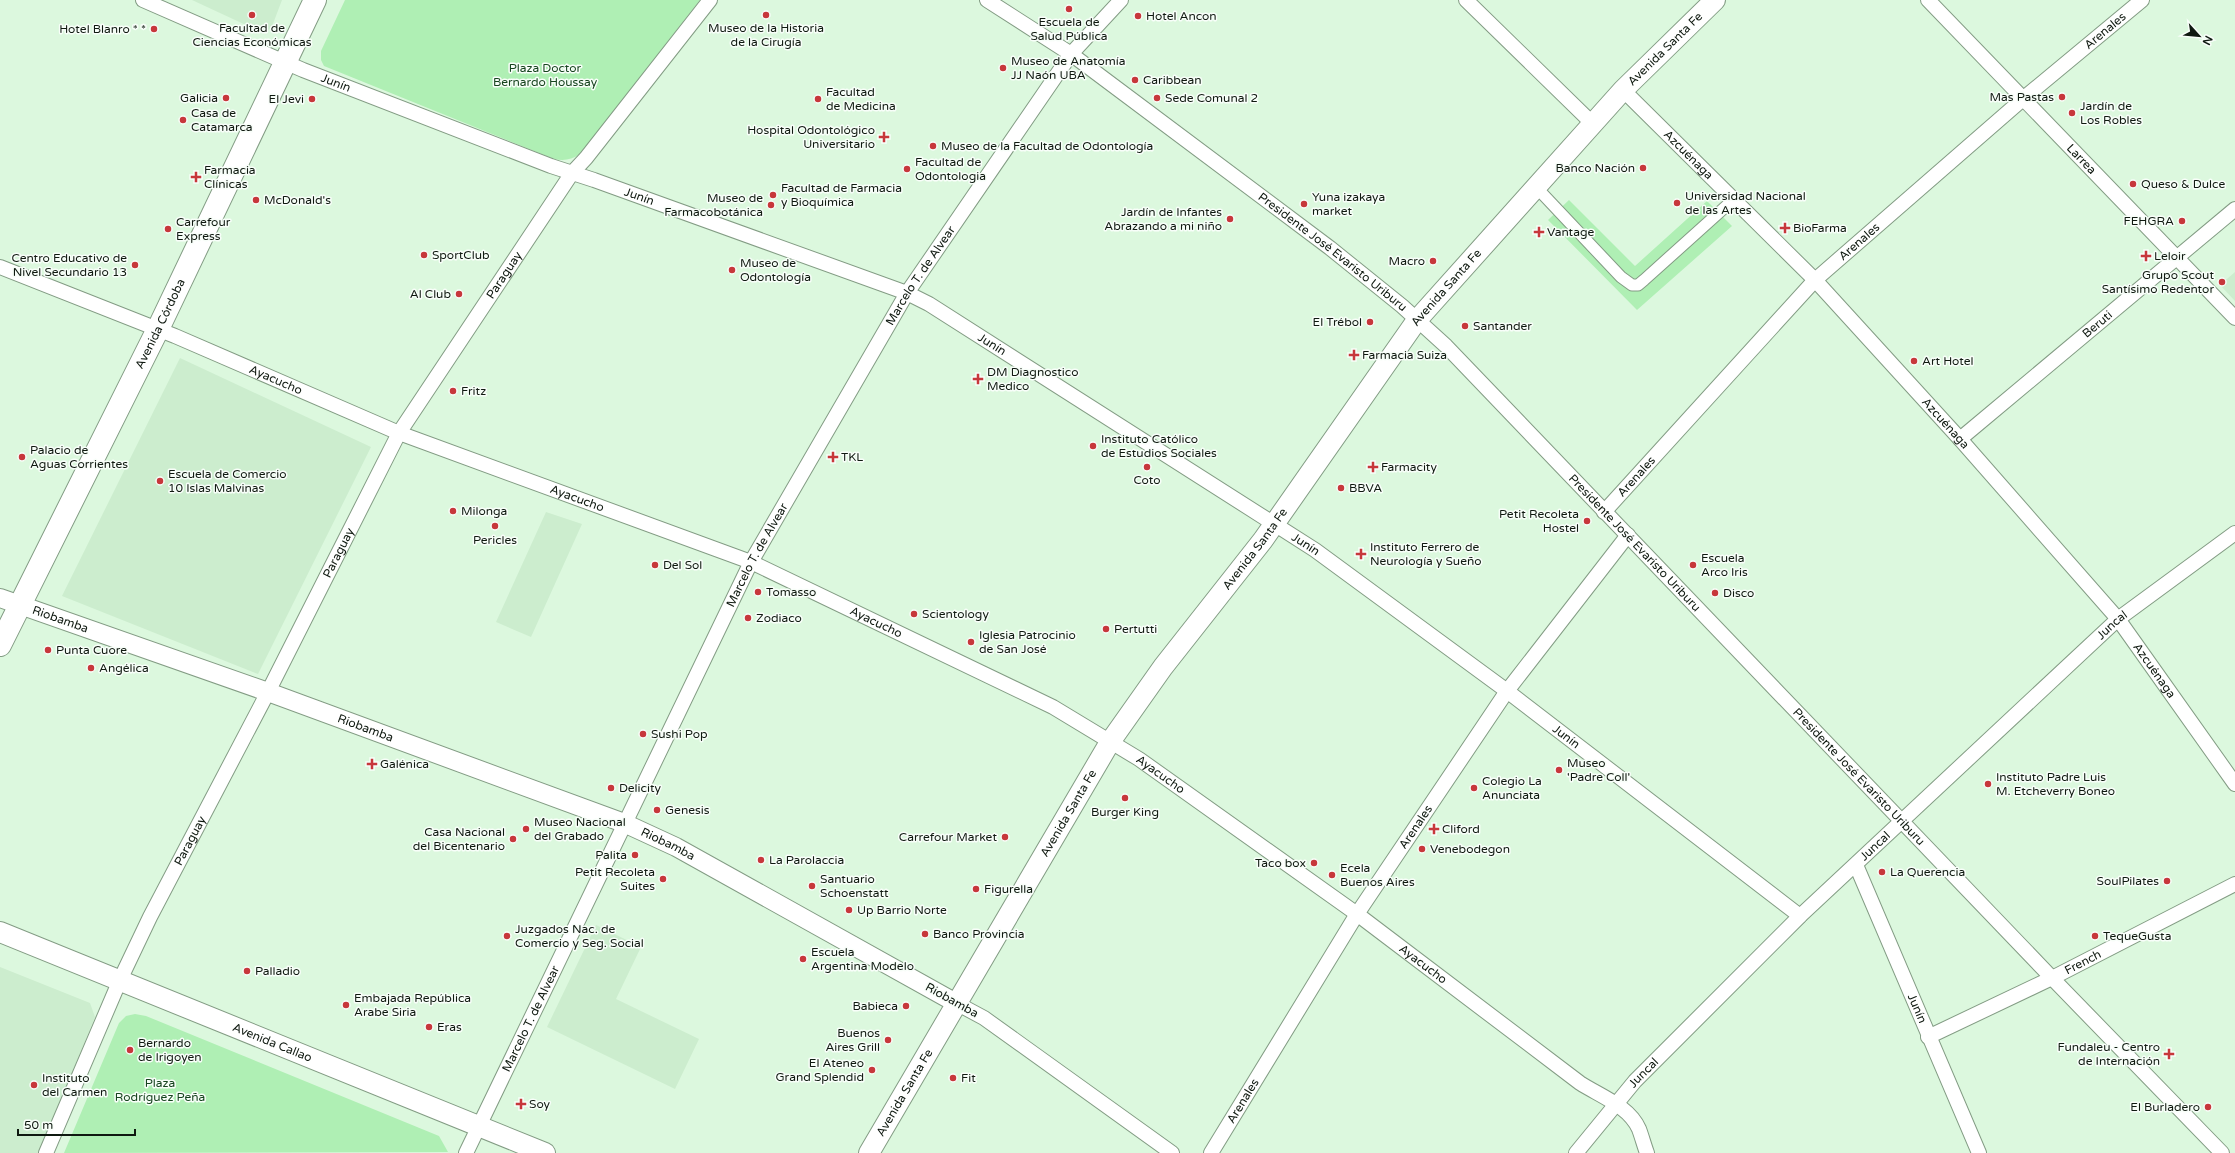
<svg xmlns="http://www.w3.org/2000/svg" width="2235" height="1153" font-family="'Varela Round',sans-serif">
  <rect width="100%" height="100%" fill="#dcf8de"/>
  <!-- built -->
  <path fill="#ccedce" d="M192,0H282L271,29L261,32Z
    M2235,272V301L2220,285Z
    M180,358L371,447L258,674L62,596Z
    M546,512L582,524L531,637L496,622Z
    M596,925L641,947L616,999L699,1039L675,1089L547,1027Z
    M0,967L90,1003L95,1017L39,1153H0Z"/>
  <!-- green -->
  <path fill="#afefb4" d="M345,0H700L580,154C571,160 564,161 554,159L324,66L321,60V51Z
    M1569,200L1635,266L1707,201L1732,226L1637,310L1548,220Z
    M135,1014L146,1016L439,1136L448,1152L64,1153L119,1023L126,1016Z"/>
  <g fill="none" stroke-linecap="round" stroke-linejoin="round">
    <defs>
      <path id="pedestrian" d="M1536,187L1621,277L1632,285H1638L1644,280L1733,200"/>
      <g id="minor">
        <path id="s1" d="M143,0L303,70L551,166L594,180L907,293L929,304L1315,550L1507,691L1800,916"/>
        <path id="s2" d="M987,0L1071,54L1330,248L1402,306L1446,346L2052,978L2222,1153"/>
        <path d="M1466,0L1593,124"/>
        <path id="s3" d="M1928,0L2235,318"/>
        <path id="s4" d="M1623,90L1815,280L1960,439L2118,619L2235,784"/>
        <path id="s5" d="M0,267L175,336L399,433L751,562L1053,707L1139,759L1357,914L1580,1083C1600,1096 1629,1106 1639,1129C1642,1137 1644,1145 1647,1153"/>
        <path id="s6" d="M1960,439L2235,209"/>
        <path id="s7" d="M1604,512L1815,280L2024,98L2142,0"/>
        <path id="s8" d="M1856,865L1979,1153"/>
        <path d="M956,1003L984,1018L1172,1153"/>
        <path id="s9" d="M1928,1037L2052,978L2235,884"/>
        <path id="s10" d="M46,1153L120,980L150,917L268,692L399,433L572,173L586,158L710,0"/>
        <path id="s11" d="M466,1153L751,562L907,293L1071,54L1121,0"/>
        <path id="s12" d="M1211,1153L1357,914L1507,691L1628,535"/>
        <path id="s13" d="M1576,1153L1635,1081L1800,916L2118,619L2235,533"/>
      </g>
      <g id="tertiary">
        <path id="s14" d="M0,598L268,692L624,823L676,847L956,1003"/>
      </g>
      <g id="secondary">
        <path id="s15" d="M0,932L545,1153"/>
        <path id="s16" d="M869,1153L1110,742L1163,667L1263,540L1417,320L1623,90L1715,0"/>
      </g>
      <g id="primary">
        <path id="s17" d="M0,645L158,329L315,0"/>
      </g>
    </defs>
    <!-- pedestrian casing -->
    <use href="#pedestrian" stroke="#839c84" stroke-width="13"/>
    <!-- minor casing -->
    <use href="#minor" stroke="#839c84" stroke-width="16"/>
    <!-- tertiary casing -->
    <use href="#tertiary" stroke="#839c84" stroke-width="20"/>
    <!-- secondary casing -->
    <use href="#secondary" stroke="#839c84" stroke-width="22"/>
    <!-- primary casing -->
    <use href="#primary" stroke="#839c84" stroke-width="24"/>
    <!-- pedestrian -->
    <use href="#pedestrian" stroke="#fff" stroke-width="11"/>
    <!-- minor -->
    <use href="#minor" stroke="#fff" stroke-width="14"/>
    <!-- tertiary -->
    <use href="#tertiary" stroke="#fff" stroke-width="18"/>
    <!-- secondary -->
    <use href="#secondary" stroke="#fff" stroke-width="20"/>
    <!-- primary -->
    <use href="#primary" stroke="#fff" stroke-width="22"/>
  </g>
  <!-- markers -->
  <g fill="#c7373b" stroke="#f8fef9" stroke-width="1.5">
    <circle cx="1069" cy="9" r="4"/>
    <circle cx="252" cy="15" r="4"/>
    <circle cx="766" cy="15" r="4"/>
    <circle cx="1138" cy="16" r="4"/>
    <circle cx="154" cy="29" r="4"/>
    <circle cx="1003" cy="68" r="4"/>
    <circle cx="1135" cy="80" r="4"/>
    <circle cx="2062" cy="97" r="4"/>
    <circle cx="226" cy="98" r="4"/>
    <circle cx="1157" cy="98" r="4"/>
    <circle cx="312" cy="99" r="4"/>
    <circle cx="818" cy="99" r="4"/>
    <circle cx="2072" cy="113" r="4"/>
    <circle cx="183" cy="120" r="4"/>
    <path d="M882 131h4v4h4v4h-4v4h-4v-4h-4v-4h4z"/>
    <circle cx="933" cy="146" r="4"/>
    <circle cx="1643" cy="168" r="4"/>
    <circle cx="907" cy="169" r="4"/>
    <path d="M194 171h4v4h4v4h-4v4h-4v-4h-4v-4h4z"/>
    <circle cx="2133" cy="184" r="4"/>
    <circle cx="773" cy="195" r="4"/>
    <circle cx="256" cy="200" r="4"/>
    <circle cx="1677" cy="203" r="4"/>
    <circle cx="1304" cy="204" r="4"/>
    <circle cx="771" cy="205" r="4"/>
    <circle cx="1230" cy="219" r="4"/>
    <circle cx="2182" cy="221" r="4"/>
    <path d="M1783 222h4v4h4v4h-4v4h-4v-4h-4v-4h4z"/>
    <circle cx="168" cy="229" r="4"/>
    <path d="M1537 226h4v4h4v4h-4v4h-4v-4h-4v-4h4z"/>
    <circle cx="424" cy="255" r="4"/>
    <path d="M2144 250h4v4h4v4h-4v4h-4v-4h-4v-4h4z"/>
    <circle cx="1433" cy="261" r="4"/>
    <circle cx="135" cy="265" r="4"/>
    <circle cx="732" cy="270" r="4"/>
    <circle cx="2222" cy="282" r="4"/>
    <circle cx="459" cy="294" r="4"/>
    <circle cx="1370" cy="322" r="4"/>
    <circle cx="1465" cy="326" r="4"/>
    <path d="M1352 349h4v4h4v4h-4v4h-4v-4h-4v-4h4z"/>
    <circle cx="1914" cy="361" r="4"/>
    <path d="M976 373h4v4h4v4h-4v4h-4v-4h-4v-4h4z"/>
    <circle cx="453" cy="391" r="4"/>
    <circle cx="1093" cy="446" r="4"/>
    <circle cx="22" cy="457" r="4"/>
    <path d="M831 451h4v4h4v4h-4v4h-4v-4h-4v-4h4z"/>
    <circle cx="1147" cy="467" r="4"/>
    <path d="M1371 461h4v4h4v4h-4v4h-4v-4h-4v-4h4z"/>
    <circle cx="160" cy="481" r="4"/>
    <circle cx="1341" cy="488" r="4"/>
    <circle cx="453" cy="511" r="4"/>
    <circle cx="1587" cy="521" r="4"/>
    <circle cx="495" cy="526" r="4"/>
    <path d="M1359 548h4v4h4v4h-4v4h-4v-4h-4v-4h4z"/>
    <circle cx="655" cy="565" r="4"/>
    <circle cx="1693" cy="565" r="4"/>
    <circle cx="758" cy="592" r="4"/>
    <circle cx="1715" cy="593" r="4"/>
    <circle cx="914" cy="614" r="4"/>
    <circle cx="748" cy="618" r="4"/>
    <circle cx="1106" cy="629" r="4"/>
    <circle cx="971" cy="642" r="4"/>
    <circle cx="48" cy="650" r="4"/>
    <circle cx="91" cy="668" r="4"/>
    <circle cx="643" cy="734" r="4"/>
    <path d="M370 758h4v4h4v4h-4v4h-4v-4h-4v-4h4z"/>
    <circle cx="1559" cy="770" r="4"/>
    <circle cx="1988" cy="784" r="4"/>
    <circle cx="611" cy="788" r="4"/>
    <circle cx="1474" cy="788" r="4"/>
    <circle cx="1125" cy="798" r="4"/>
    <circle cx="657" cy="810" r="4"/>
    <circle cx="526" cy="829" r="4"/>
    <path d="M1432 823h4v4h4v4h-4v4h-4v-4h-4v-4h4z"/>
    <circle cx="1005" cy="837" r="4"/>
    <circle cx="513" cy="839" r="4"/>
    <circle cx="1422" cy="849" r="4"/>
    <circle cx="635" cy="855" r="4"/>
    <circle cx="761" cy="860" r="4"/>
    <circle cx="1314" cy="863" r="4"/>
    <circle cx="1882" cy="872" r="4"/>
    <circle cx="1332" cy="875" r="4"/>
    <circle cx="663" cy="879" r="4"/>
    <circle cx="2167" cy="881" r="4"/>
    <circle cx="812" cy="886" r="4"/>
    <circle cx="976" cy="889" r="4"/>
    <circle cx="849" cy="910" r="4"/>
    <circle cx="925" cy="934" r="4"/>
    <circle cx="507" cy="936" r="4"/>
    <circle cx="2095" cy="936" r="4"/>
    <circle cx="803" cy="959" r="4"/>
    <circle cx="247" cy="971" r="4"/>
    <circle cx="346" cy="1005" r="4"/>
    <circle cx="906" cy="1006" r="4"/>
    <circle cx="429" cy="1027" r="4"/>
    <circle cx="888" cy="1040" r="4"/>
    <circle cx="130" cy="1050" r="4"/>
    <path d="M2167 1048h4v4h4v4h-4v4h-4v-4h-4v-4h4z"/>
    <circle cx="872" cy="1070" r="4"/>
    <circle cx="953" cy="1078" r="4"/>
    <circle cx="34" cy="1085" r="4"/>
    <path d="M519 1098h4v4h4v4h-4v4h-4v-4h-4v-4h4z"/>
    <circle cx="2208" cy="1107" r="4"/>
  </g>
  <g text-anchor="middle" dominant-baseline="central" stroke-width="3" stroke-linejoin="round" paint-order="stroke">
    <!-- poi labels -->
    <g font-size="12" fill="#0f1910" stroke="#f8fef9" text-anchor="start">
      <text x="1146" y="16">Hotel Ancon</text>
      <text x="1069" y="22" text-anchor="middle">Escuela de<tspan x="1069" dy="14">Salud Pública</tspan></text>
      <text x="252" y="28" text-anchor="middle">Facultad de<tspan x="252" dy="14">Ciencias Económicas</tspan></text>
      <text x="766" y="28" text-anchor="middle">Museo de la Historia<tspan x="766" dy="14">de la Cirugía</tspan></text>
      <text x="146" y="29" text-anchor="end">Hotel Blanro * *</text>
      <text x="1011" y="61">Museo de Anatomía<tspan x="1011" dy="14">JJ Naón UBA</tspan></text>
      <text x="1143" y="80">Caribbean</text>
      <text x="826" y="92">Facultad<tspan x="826" dy="14">de Medicina</tspan></text>
      <text x="2054" y="97" text-anchor="end">Mas Pastas</text>
      <text x="218" y="98" text-anchor="end">Galicia</text>
      <text x="1165" y="98">Sede Comunal 2</text>
      <text x="304" y="99" text-anchor="end">El Jevi</text>
      <text x="2080" y="106">Jardín de<tspan x="2080" dy="14">Los Robles</tspan></text>
      <text x="191" y="113">Casa de<tspan x="191" dy="14">Catamarca</tspan></text>
      <text x="875" y="130" text-anchor="end">Hospital Odontológico<tspan x="875" dy="14">Universitario</tspan></text>
      <text x="941" y="146">Museo de la Facultad de Odontología</text>
      <text x="915" y="162">Facultad de<tspan x="915" dy="14">Odontologia</tspan></text>
      <text x="1635" y="168" text-anchor="end">Banco Nación</text>
      <text x="204" y="170">Farmacia<tspan x="204" dy="14">Clínicas</tspan></text>
      <text x="2141" y="184">Queso &amp; Dulce</text>
      <text x="781" y="188">Facultad de Farmacia<tspan x="781" dy="14">y Bioquímica</tspan></text>
      <text x="1685" y="196">Universidad Nacional<tspan x="1685" dy="14">de las Artes</tspan></text>
      <text x="1312" y="197">Yuna izakaya<tspan x="1312" dy="14">market</tspan></text>
      <text x="763" y="198" text-anchor="end">Museo de<tspan x="763" dy="14">Farmacobotánica</tspan></text>
      <text x="264" y="200">McDonald's</text>
      <text x="1222" y="212" text-anchor="end">Jardín de Infantes<tspan x="1222" dy="14">Abrazando a mi niño</tspan></text>
      <text x="2174" y="221" text-anchor="end">FEHGRA</text>
      <text x="176" y="222">Carrefour<tspan x="176" dy="14">Express</tspan></text>
      <text x="1793" y="228">BioFarma</text>
      <text x="1547" y="232">Vantage</text>
      <text x="432" y="255">SportClub</text>
      <text x="2154" y="256">Leloir</text>
      <text x="127" y="258" text-anchor="end">Centro Educativo de<tspan x="127" dy="14">Nivel Secundario 13</tspan></text>
      <text x="1425" y="261" text-anchor="end">Macro</text>
      <text x="740" y="263">Museo de<tspan x="740" dy="14">Odontología</tspan></text>
      <text x="2214" y="275" text-anchor="end">Grupo Scout<tspan x="2214" dy="14">Santísimo Redentor</tspan></text>
      <text x="451" y="294" text-anchor="end">Al Club</text>
      <text x="1362" y="322" text-anchor="end">El Trébol</text>
      <text x="1473" y="326">Santander</text>
      <text x="1362" y="355">Farmacia Suiza</text>
      <text x="1922" y="361">Art Hotel</text>
      <text x="987" y="372">DM Diagnostico<tspan x="987" dy="14">Medico</tspan></text>
      <text x="461" y="391">Fritz</text>
      <text x="1101" y="439">Instituto Católico<tspan x="1101" dy="14">de Estudios Sociales</tspan></text>
      <text x="30" y="450">Palacio de<tspan x="30" dy="14">Aguas Corrientes</tspan></text>
      <text x="841" y="457">TKL</text>
      <text x="1381" y="467">Farmacity</text>
      <text x="168" y="474">Escuela de Comercio<tspan x="168" dy="14">10 Islas Malvinas</tspan></text>
      <text x="1147" y="480" text-anchor="middle">Coto</text>
      <text x="1349" y="488">BBVA</text>
      <text x="461" y="511">Milonga</text>
      <text x="1579" y="514" text-anchor="end">Petit Recoleta<tspan x="1579" dy="14">Hostel</tspan></text>
      <text x="495" y="540" text-anchor="middle">Pericles</text>
      <text x="1370" y="547">Instituto Ferrero de<tspan x="1370" dy="14">Neurología y Sueño</tspan></text>
      <text x="1701" y="558">Escuela<tspan x="1701" dy="14">Arco Iris</tspan></text>
      <text x="663" y="565">Del Sol</text>
      <text x="766" y="592">Tomasso</text>
      <text x="1723" y="593">Disco</text>
      <text x="922" y="614">Scientology</text>
      <text x="756" y="618">Zodiaco</text>
      <text x="1114" y="629">Pertutti</text>
      <text x="979" y="635">Iglesia Patrocinio<tspan x="979" dy="14">de San José</tspan></text>
      <text x="56" y="650">Punta Cuore</text>
      <text x="99" y="668">Angélica</text>
      <text x="651" y="734">Sushi Pop</text>
      <text x="1567" y="763">Museo<tspan x="1567" dy="14">'Padre Coll'</tspan></text>
      <text x="380" y="764">Galénica</text>
      <text x="1996" y="777">Instituto Padre Luis<tspan x="1996" dy="14">M. Etcheverry Boneo</tspan></text>
      <text x="1482" y="781">Colegio La<tspan x="1482" dy="14">Anunciata</tspan></text>
      <text x="619" y="788">Delicity</text>
      <text x="665" y="810">Genesis</text>
      <text x="1125" y="812" text-anchor="middle">Burger King</text>
      <text x="534" y="822">Museo Nacional<tspan x="534" dy="14">del Grabado</tspan></text>
      <text x="1442" y="829">Cliford</text>
      <text x="505" y="832" text-anchor="end">Casa Nacional<tspan x="505" dy="14">del Bicentenario</tspan></text>
      <text x="997" y="837" text-anchor="end">Carrefour Market</text>
      <text x="1430" y="849">Venebodegon</text>
      <text x="627" y="855" text-anchor="end">Palita</text>
      <text x="769" y="860">La Parolaccia</text>
      <text x="1306" y="863" text-anchor="end">Taco box</text>
      <text x="1340" y="868">Ecela<tspan x="1340" dy="14">Buenos Aires</tspan></text>
      <text x="655" y="872" text-anchor="end">Petit Recoleta<tspan x="655" dy="14">Suites</tspan></text>
      <text x="1890" y="872">La Querencia</text>
      <text x="820" y="879">Santuario<tspan x="820" dy="14">Schoenstatt</tspan></text>
      <text x="2159" y="881" text-anchor="end">SoulPilates</text>
      <text x="984" y="889">Figurella</text>
      <text x="857" y="910">Up Barrio Norte</text>
      <text x="515" y="929">Juzgados Nac. de<tspan x="515" dy="14">Comercio y Seg. Social</tspan></text>
      <text x="933" y="934">Banco Provincia</text>
      <text x="2103" y="936">TequeGusta</text>
      <text x="811" y="952">Escuela<tspan x="811" dy="14">Argentina Modelo</tspan></text>
      <text x="255" y="971">Palladio</text>
      <text x="354" y="998">Embajada República<tspan x="354" dy="14">Arabe Siria</tspan></text>
      <text x="898" y="1006" text-anchor="end">Babieca</text>
      <text x="437" y="1027">Eras</text>
      <text x="880" y="1033" text-anchor="end">Buenos<tspan x="880" dy="14">Aires Grill</tspan></text>
      <text x="138" y="1043">Bernardo<tspan x="138" dy="14">de Irigoyen</tspan></text>
      <text x="2160" y="1047" text-anchor="end">Fundaleu - Centro<tspan x="2160" dy="14">de Internación</tspan></text>
      <text x="864" y="1063" text-anchor="end">El Ateneo<tspan x="864" dy="14">Grand Splendid</tspan></text>
      <text x="42" y="1078">Instituto<tspan x="42" dy="14">del Carmen</tspan></text>
      <text x="961" y="1078">Fit</text>
      <text x="529" y="1104">Soy</text>
      <text x="2200" y="1107" text-anchor="end">El Burladero</text>
    </g>
    <!-- street labels -->
    <g font-size="12" fill="#0f1910" stroke="#f8fef9">
      <text stroke="none"><textPath href="#s7" startOffset="696">Arenales</textPath></text>
      <text stroke="none"><textPath href="#s16" startOffset="1366">Avenida Santa Fe</textPath></text>
      <text stroke="none"><textPath href="#s1" startOffset="210">Junín</textPath></text>
      <text stroke="none"><textPath href="#s4" startOffset="92">Azcuénaga</textPath></text>
      <text stroke="none"><textPath href="#s3" startOffset="221">Larrea</textPath></text>
      <text stroke="none"><textPath href="#s1" startOffset="534">Junín</textPath></text>
      <text stroke="none"><textPath href="#s7" startOffset="372">Arenales</textPath></text>
      <text stroke="none"><textPath href="#s2" startOffset="428">Presidente José Evaristo Uriburu</textPath></text>
      <text stroke="none"><textPath href="#s10" startOffset="992">Paraguay</textPath></text>
      <text stroke="none"><textPath href="#s11" startOffset="989">Marcelo T. de Alvear</textPath></text>
      <text stroke="none"><textPath href="#s16" startOffset="1042">Avenida Santa Fe</textPath></text>
      <text stroke="none"><textPath href="#s6" startOffset="179">Beruti</textPath></text>
      <text stroke="none"><textPath href="#s17" startOffset="359">Avenida Córdoba</textPath></text>
      <text stroke="none"><textPath href="#s1" startOffset="918">Junín</textPath></text>
      <text stroke="none"><textPath href="#s5" startOffset="298">Ayacucho</textPath></text>
      <text stroke="none"><textPath href="#s4" startOffset="464">Azcuénaga</textPath></text>
      <text stroke="none"><textPath href="#s7" startOffset="48">Arenales</textPath></text>
      <text stroke="none"><textPath href="#s5" startOffset="622">Ayacucho</textPath></text>
      <text stroke="none"><textPath href="#s2" startOffset="848">Presidente José Evaristo Uriburu</textPath></text>
      <text stroke="none"><textPath href="#s1" startOffset="1290">Junín</textPath></text>
      <text stroke="none"><textPath href="#s16" startOffset="718">Avenida Santa Fe</textPath></text>
      <text stroke="none"><textPath href="#s10" startOffset="668">Paraguay</textPath></text>
      <text stroke="none"><textPath href="#s11" startOffset="665">Marcelo T. de Alvear</textPath></text>
      <text stroke="none"><textPath href="#s14" startOffset="64">Riobamba</textPath></text>
      <text stroke="none"><textPath href="#s5" startOffset="946">Ayacucho</textPath></text>
      <text stroke="none"><textPath href="#s13" startOffset="753">Juncal</textPath></text>
      <text stroke="none"><textPath href="#s4" startOffset="788">Azcuénaga</textPath></text>
      <text stroke="none"><textPath href="#s14" startOffset="388">Riobamba</textPath></text>
      <text stroke="none"><textPath href="#s1" startOffset="1614">Junín</textPath></text>
      <text stroke="none"><textPath href="#s5" startOffset="1269">Ayacucho</textPath></text>
      <text stroke="none"><textPath href="#s2" startOffset="1172">Presidente José Evaristo Uriburu</textPath></text>
      <text stroke="none"><textPath href="#s16" startOffset="394">Avenida Santa Fe</textPath></text>
      <text stroke="none"><textPath href="#s12" startOffset="385">Arenales</textPath></text>
      <text stroke="none"><textPath href="#s10" startOffset="344">Paraguay</textPath></text>
      <text stroke="none"><textPath href="#s14" startOffset="712">Riobamba</textPath></text>
      <text stroke="none"><textPath href="#s13" startOffset="429">Juncal</textPath></text>
      <text stroke="none"><textPath href="#s9" startOffset="172">French</textPath></text>
      <text stroke="none"><textPath href="#s5" startOffset="1593">Ayacucho</textPath></text>
      <text transform="translate(952 1000) rotate(29)">Riobamba</text>
      <text stroke="none"><textPath href="#s8" startOffset="156">Junín</textPath></text>
      <text stroke="none"><textPath href="#s11" startOffset="149">Marcelo T. de Alvear</textPath></text>
      <text stroke="none"><textPath href="#s15" startOffset="294">Avenida Callao</textPath></text>
      <text stroke="none"><textPath href="#s13" startOffset="105">Juncal</textPath></text>
      <text stroke="none"><textPath href="#s16" startOffset="70">Avenida Santa Fe</textPath></text>
      <text stroke="none"><textPath href="#s12" startOffset="61">Arenales</textPath></text>
    </g>
    <!-- park labels -->
    <g font-size="12" fill="#16441e" stroke="#f8fef9">
      <text x="545" y="68">Plaza Doctor<tspan x="545" dy="14">Bernardo Houssay</tspan></text>
      <text x="160" y="1083">Plaza<tspan x="160" dy="14">Rodríguez Peña</tspan></text>
    </g>
  </g>
  <!-- north arrow -->
  <g transform="translate(2199 36) rotate(117)" stroke="#f8fef9" stroke-width="3" paint-order="stroke">
  <path d="M0-3L7 15L0 10L-7 15Z" fill="#0f1910"/>
  <text y="-6" font-size="11" font-weight="bold" text-anchor="middle" fill="#0f1910">N</text>
  </g>
  <!-- scale -->
  <path d="M18 1129v6h117v-6" fill="none" stroke="#0f1910" stroke-width="2"/>
  <text x="24" y="1129" font-size="12" fill="#0f1910" stroke="#f8fef9" stroke-width="3" paint-order="stroke">50 m</text>
</svg>
